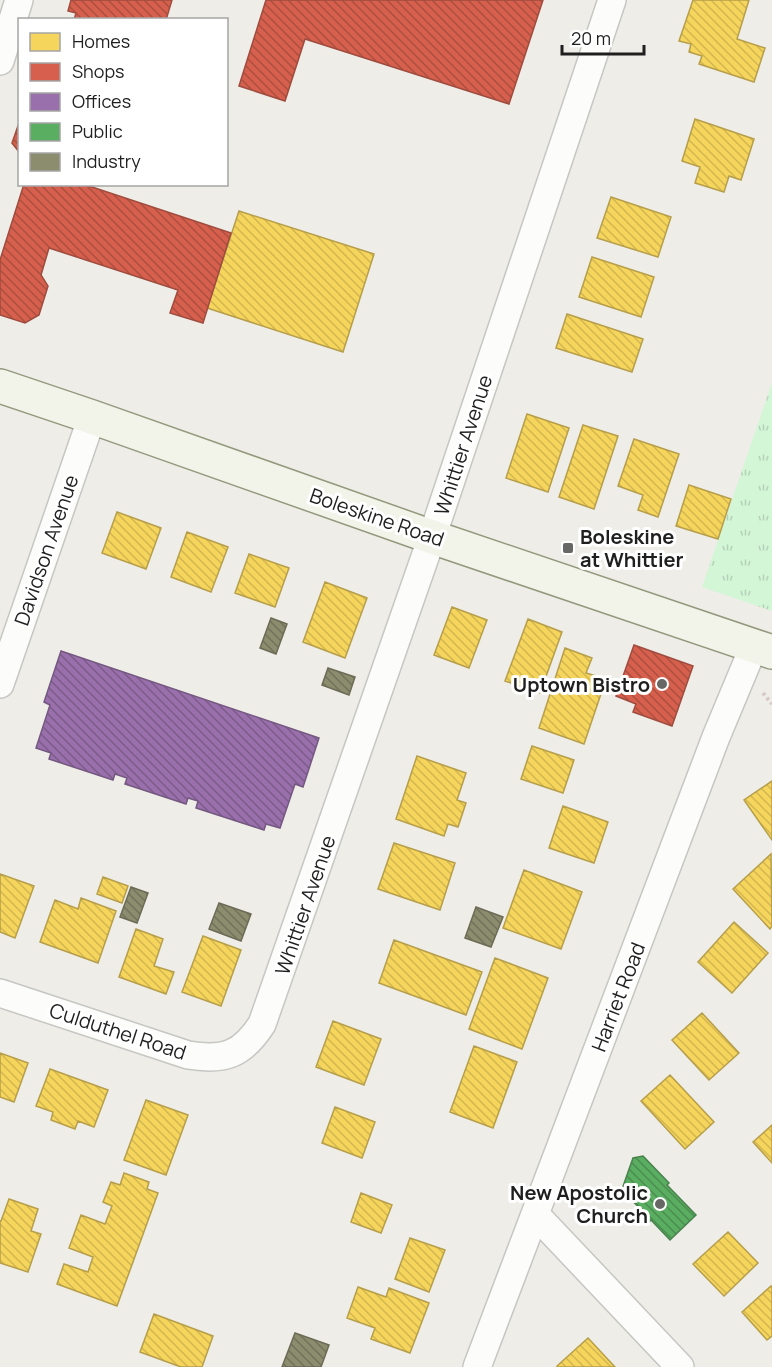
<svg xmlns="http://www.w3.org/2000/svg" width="772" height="1367" font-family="Manrope,sans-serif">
  <defs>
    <pattern id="park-tufts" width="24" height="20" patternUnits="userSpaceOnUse" patternTransform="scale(1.5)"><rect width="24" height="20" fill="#d3f6d7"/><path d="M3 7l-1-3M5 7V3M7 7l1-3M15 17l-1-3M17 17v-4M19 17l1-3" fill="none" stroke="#b5d2b8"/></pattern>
    <pattern id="homes-back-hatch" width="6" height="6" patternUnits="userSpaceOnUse" patternTransform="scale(1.5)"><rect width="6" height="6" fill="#f6d55c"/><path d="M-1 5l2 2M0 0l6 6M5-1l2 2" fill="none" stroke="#d2b650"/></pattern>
    <pattern id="shops-back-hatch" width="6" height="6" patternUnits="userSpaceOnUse" patternTransform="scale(1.5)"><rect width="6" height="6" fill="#d6604d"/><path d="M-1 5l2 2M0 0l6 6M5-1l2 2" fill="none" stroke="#ad4f3f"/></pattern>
    <pattern id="offices-back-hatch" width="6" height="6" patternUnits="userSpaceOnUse" patternTransform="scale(1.5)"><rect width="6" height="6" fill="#9970ab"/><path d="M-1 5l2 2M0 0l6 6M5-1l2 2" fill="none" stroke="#7c5b8b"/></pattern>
    <pattern id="public-back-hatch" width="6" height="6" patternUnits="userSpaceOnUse" patternTransform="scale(1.5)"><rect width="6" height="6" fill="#5aae61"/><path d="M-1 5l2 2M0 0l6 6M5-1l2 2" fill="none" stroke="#4a8d4f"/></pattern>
    <pattern id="industry-back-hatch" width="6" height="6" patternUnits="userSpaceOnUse" patternTransform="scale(1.5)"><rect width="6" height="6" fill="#8c8c6e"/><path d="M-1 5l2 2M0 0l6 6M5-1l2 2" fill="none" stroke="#72725a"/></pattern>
  </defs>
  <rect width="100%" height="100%" fill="#eeede7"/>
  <!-- park -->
  <path fill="url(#park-tufts)" d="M772,383V611L702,587Z"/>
  <!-- homes -->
  <path fill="url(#homes-back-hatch)" stroke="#b69e4a" stroke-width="1.5" d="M693,0H749L737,39L765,48L754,82L699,64L702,56L689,52L691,44L679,41Z
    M695,119L754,139L741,180L729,176L724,192L695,183L700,167L682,161Z
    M611,197L671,217L658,257L597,238Z
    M239,211L374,254L343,352L207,308Z
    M592,257L654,277L641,317L579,297Z
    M567,314L643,339L632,372L556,348Z
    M527,414L569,428L548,492L506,478Z
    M583,425L618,436L594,509L559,497Z
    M634,439L679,454L658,517L638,510L643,495L618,486Z
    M689,485L731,499L718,539L676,526Z
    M117,512L161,528L146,569L102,553Z
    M187,532L228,547L211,592L171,577Z
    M249,554L289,568L275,607L235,593Z
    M325,582L367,598L345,658L303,642Z
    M452,607L487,620L469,668L434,655Z
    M528,619L562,632L540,693L505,681Z
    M565,648L592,658L586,673L606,679L584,744L539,728Z
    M532,746L574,760L563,793L521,779Z
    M417,756L466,773L457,800L466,803L458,827L448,824L444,836L396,819Z
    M772,781V840L744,800Z
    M563,806L608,822L594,863L549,848Z
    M394,843L455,863L440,910L378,889Z
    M771,854L772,926L770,929L733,889Z
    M524,870L582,892L561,949L503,928Z
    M0,874L34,886L15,938L0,932Z
    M103,877L128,886L122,903L97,894Z
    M81,898L116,911L98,963L40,942L55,900L78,909Z
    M734,922L768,953L732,993L698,962Z
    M136,929L163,939L154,966L174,972L166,994L119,977Z
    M203,936L241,950L221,1006L182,992Z
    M394,940L482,972L466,1015L379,983Z
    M495,958L548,978L522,1049L469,1029Z
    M702,1013L739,1053L709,1080L672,1040Z
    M333,1021L381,1039L364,1085L316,1067Z
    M474,1046L517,1062L493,1128L450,1112Z
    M0,1053L28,1063L14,1102L0,1097Z
    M50,1069L108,1090L94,1127L78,1121L75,1129L51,1120L53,1112L36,1106Z
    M670,1075L714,1122L685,1149L641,1101Z
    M146,1100L188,1115L166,1175L124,1160Z
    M335,1107L375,1122L362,1158L322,1143Z
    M772,1125V1163L753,1142Z
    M124,1173L149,1182L147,1189L158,1193L117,1306L57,1284L64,1264L88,1272L93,1257L69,1248L81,1215L105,1224L112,1206L103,1202L111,1182L120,1185Z
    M361,1193L392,1205L381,1233L351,1222Z
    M9,1199L38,1209L31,1231L41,1234L28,1272L0,1263V1221H1Z
    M728,1232L758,1263L724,1296L693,1264Z
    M410,1238L445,1250L429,1292L395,1279Z
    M771,1286L772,1288V1336L767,1340L742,1312Z
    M358,1287L386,1297L389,1288L429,1303L410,1353L371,1339L375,1328L347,1318Z
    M154,1314L213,1336L202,1367H181L140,1352Z
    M588,1338L615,1367H557V1366Z"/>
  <!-- shops -->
  <path fill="url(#shops-back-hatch)" stroke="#9f4c3f" stroke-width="1.5" d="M71,0H172L166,20H74L76,13L68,11Z
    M266,0H543L509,104L305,39L285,101L239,86Z
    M20,120V153L12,143Z
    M24,184H83L231,233L203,323L170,313L178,290L49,248L41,275L48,286L39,315L25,323L0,315V260Z
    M634,645L693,666L672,726L633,712L636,704L616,696Z"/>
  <!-- offices -->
  <path fill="url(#offices-back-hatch)" stroke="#745881" stroke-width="1.5" d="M61,651L319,738L303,787L295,784L280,828L266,824L264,830L196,808L198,801L188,798L186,804L125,784L127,778L115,774L113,780L49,759L51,753L36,748L50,705L44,702Z"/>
  <!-- public -->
  <path fill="url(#public-back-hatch)" stroke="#48834d" stroke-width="1.5" d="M643,1156L669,1183L667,1185L696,1215L670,1240L651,1220L648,1223L642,1217L645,1214L626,1194L621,1192L633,1158Z"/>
  <!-- industry -->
  <path fill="url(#industry-back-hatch)" stroke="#6b6b56" stroke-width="1.5" d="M271,618L287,624L276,654L260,648Z
    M328,668L355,677L349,695L322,685Z
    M131,887L148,893L137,923L120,917Z
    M219,903L251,914L241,941L209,929Z
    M476,907L503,917L491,947L465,938Z
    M295,1333L329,1345L321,1367H282Z"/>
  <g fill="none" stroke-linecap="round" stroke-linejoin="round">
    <defs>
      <path id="street" d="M0,61L19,0
        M0,684L92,417
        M0,993L188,1055C224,1061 242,1055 262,1024L432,537L612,0
        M536,1215L680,1367
        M477,1367L716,737L754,646"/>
      <path id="secondary" d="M0,386L92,417L432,537L772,652"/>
    </defs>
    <!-- street casing -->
    <use href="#street" stroke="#c6c6c3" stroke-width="30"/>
    <!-- secondary casing -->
    <use href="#secondary" stroke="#94997e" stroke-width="36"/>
    <!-- path -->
    <path stroke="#d7cac6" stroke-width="4" stroke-dasharray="3 3" stroke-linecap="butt" d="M763,693L772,704"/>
    <!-- street -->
    <use href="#street" stroke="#fcfcfb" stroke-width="27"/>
    <!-- secondary -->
    <use href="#secondary" stroke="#f2f4ea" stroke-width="33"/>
  </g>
  <!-- markers -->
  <g fill="#676765" stroke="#fff" stroke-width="2">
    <rect x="562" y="542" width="12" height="12" rx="3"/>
    <circle cx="662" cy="684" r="6"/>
    <circle cx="660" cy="1204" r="6"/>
  </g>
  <g text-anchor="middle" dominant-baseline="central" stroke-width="6" stroke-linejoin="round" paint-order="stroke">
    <!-- street labels -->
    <g font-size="20" fill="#1f1f1f" stroke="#fff">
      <text transform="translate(463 445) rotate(-72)">Whittier Avenue</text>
      <text transform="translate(377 517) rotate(19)">Boleskine Road</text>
      <text transform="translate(46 550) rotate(-71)">Davidson Avenue</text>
      <text transform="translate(305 905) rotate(-71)">Whittier Avenue</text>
      <text transform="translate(618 997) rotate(-69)">Harriet Road</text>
      <text transform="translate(118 1031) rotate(18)">Culduthel Road</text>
    </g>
    <!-- poi labels -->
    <g font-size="20" font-weight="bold" fill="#1f1f1f" stroke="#fff" text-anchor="end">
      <text x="580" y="536" text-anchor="start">Boleskine<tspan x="580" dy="23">at Whittier</tspan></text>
      <text x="650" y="684">Uptown Bistro</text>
      <text x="648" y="1192">New Apostolic<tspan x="648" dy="23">Church</tspan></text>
    </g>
  </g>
  <!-- legend -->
  <rect x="18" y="18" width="210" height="168" fill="#ffffff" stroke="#a5a5a5" stroke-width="1.5"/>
  <rect x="30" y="33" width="30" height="18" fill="#f6d55c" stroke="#a5a5a5" stroke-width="1.5"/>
  <text x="72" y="48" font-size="18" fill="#1f1f1f">Homes</text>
  <rect x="30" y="63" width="30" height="18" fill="#d6604d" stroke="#a5a5a5" stroke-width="1.5"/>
  <text x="72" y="78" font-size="18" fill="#1f1f1f">Shops</text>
  <rect x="30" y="93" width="30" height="18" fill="#9970ab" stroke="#a5a5a5" stroke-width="1.5"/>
  <text x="72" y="108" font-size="18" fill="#1f1f1f">Offices</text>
  <rect x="30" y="123" width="30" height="18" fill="#5aae61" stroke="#a5a5a5" stroke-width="1.5"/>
  <text x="72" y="138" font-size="18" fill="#1f1f1f">Public</text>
  <rect x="30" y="153" width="30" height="18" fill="#8c8c6e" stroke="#a5a5a5" stroke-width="1.5"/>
  <text x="72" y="168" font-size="18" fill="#1f1f1f">Industry</text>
  <!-- scale -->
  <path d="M562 45v9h82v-9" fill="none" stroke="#1f1f1f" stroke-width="3"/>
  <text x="571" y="45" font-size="18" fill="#1f1f1f" stroke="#ffffff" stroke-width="4.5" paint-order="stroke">20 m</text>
</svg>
